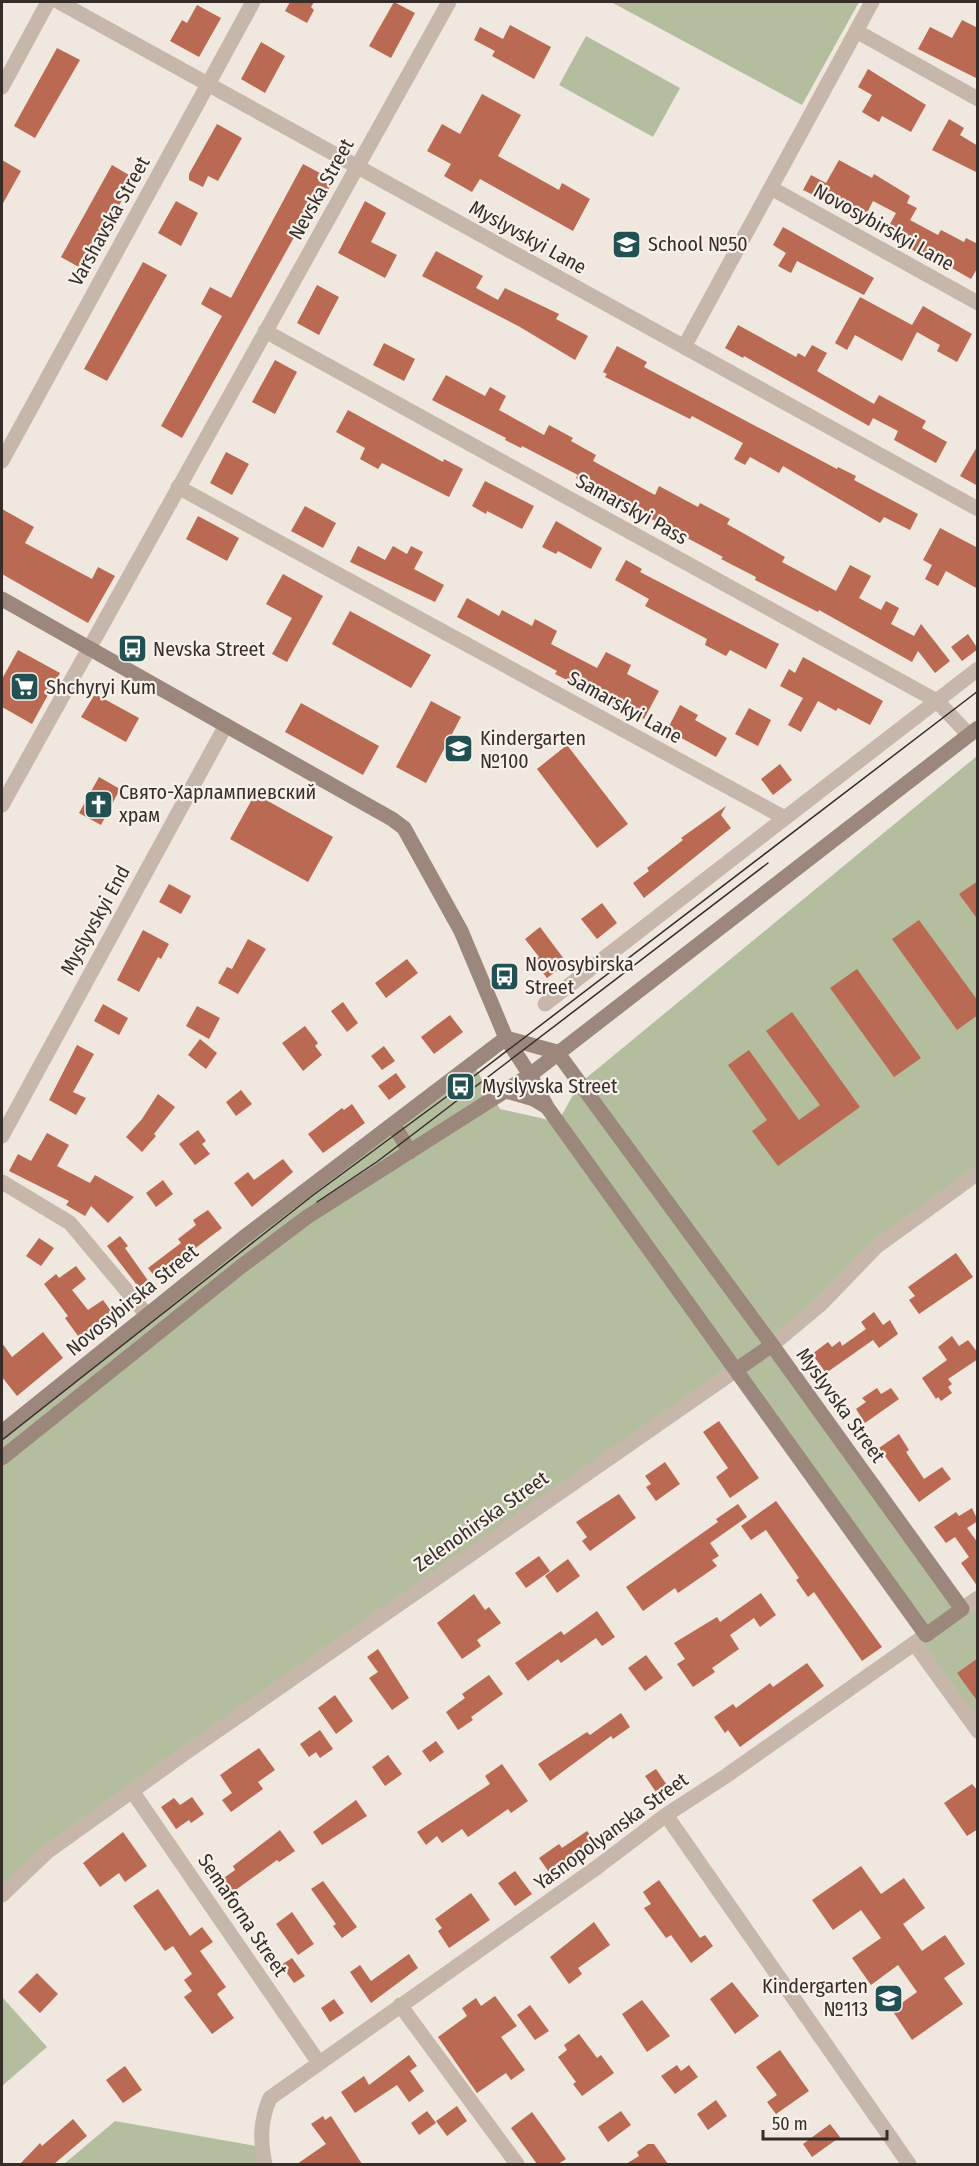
<svg xmlns="http://www.w3.org/2000/svg" width="979" height="2166" font-family="'Fira Sans Condensed',sans-serif">
  <rect width="100%" height="100%" fill="#f0e7de"/>
  <!-- green -->
  <path fill="#b4be9f" d="M611,2H859L802,105Z
    M586,36L680,88L653,137L559,85Z
    M977,756V1173L876,1247L772,1345L961,1609L977,1598V1731L914,1643L926,1635L736,1370L181,1756L2,1895V1432L469,1058L500,1109L558,1122L579,1084Z
    M2,1997L47,2047L2,2086Z
    M115,2121L262,2147L265,2164H64Z"/>
  <!-- building -->
  <path fill="#ba6952" d="M290,2H314L311,7L314,10L307,23L285,11Z
    M394,2L415,13L391,58L369,46Z
    M197,5L221,18L199,57L170,41L182,20L187,23Z
    M962,20L978,28V79L918,49L930,27L952,38Z
    M510,25L551,47L534,79L492,56L495,51L474,40L480,27L503,39Z
    M261,42L285,56L265,93L241,79Z
    M57,48L80,60L35,138L14,126Z
    M868,69L926,105L911,132L882,116L879,122L862,112L872,95L858,87Z
    M482,94L521,115L498,156L559,190L562,183L590,199L573,231L480,179L472,192L444,176L451,164L427,151L442,124L460,134Z
    M949,119L964,128L960,135L978,146V173L932,150Z
    M217,124L242,138L218,181L208,176L203,187L189,180V174Z
    M2,160L21,171L2,205Z
    M839,160L872,178L874,174L910,196L907,203L917,208L910,220L938,235L941,230L964,242L966,238L978,244V267L971,279L936,259L934,263L885,233L896,213L873,201L864,219L803,190L811,175L826,183Z
    M303,164L320,173L317,178L331,185L324,197L320,195L299,233L297,232L182,438L161,426L222,316L201,304L210,287L231,298Z
    M112,165L134,178L84,270L61,257Z
    M176,201L198,213L181,246L158,233Z
    M365,201L386,213L371,242L397,255L385,278L338,253Z
    M783,227L874,278L864,295L797,261L791,273L778,266L786,253L773,245Z
    M436,251L483,276L476,288L498,300L505,288L559,314L556,319L588,336L575,360L520,327L422,276Z
    M143,262L167,275L107,381L84,369Z
    M317,285L339,297L319,335L297,323Z
    M860,297L912,325L923,306L972,334L957,362L937,351L940,345L917,332L902,361L855,335L847,350L835,343Z
    M738,325L796,357L798,353L805,357L812,345L827,353L817,371L822,374L874,404L879,395L926,421L922,428L947,442L936,463L894,440L898,431L873,418L869,426L744,356L743,358L725,348Z
    M384,343L415,359L404,381L373,365Z
    M617,346L647,362L644,367L837,469L838,467L856,476L854,480L918,514L910,530L884,517L880,523L783,466L779,473L750,457L745,465L734,459L743,443L692,416L690,419L605,377L607,374L603,372Z
    M275,360L297,372L275,414L252,402Z
    M446,375L485,396L490,387L506,396L499,410L544,435L549,425L573,438L571,441L596,455L593,461L655,495L659,486L698,507L700,503L730,519L727,524L785,557L782,562L836,591L850,565L871,576L859,598L881,610L886,601L899,608L891,624L914,636L921,624L950,661L935,673L918,651L912,662L819,610L818,612L755,580L756,577L721,559L723,557L612,498L576,478L578,475L522,446L521,448L505,440L506,438L432,400Z
    M348,410L443,462L444,459L463,469L449,497L382,463L378,469L360,459L365,448L336,432Z
    M978,445V486L960,476Z
    M226,452L249,464L232,495L210,483Z
    M485,481L534,506L522,529L487,511L486,514L472,506Z
    M305,506L336,523L323,548L291,531Z
    M2,509L34,527L25,543L92,579L98,567L115,576L88,623L2,574Z
    M198,516L239,538L227,561L186,539Z
    M556,521L602,548L591,569L558,551L556,554L542,547Z
    M940,528L978,548V589L946,571L938,586L925,579L932,565L923,560Z
    M358,546L385,560L393,546L407,554L411,546L423,552L414,569L444,585L435,602L350,562Z
    M626,560L642,569L640,572L779,644L766,669L730,650L726,656L705,645L707,639L645,606L649,599L615,580Z
    M283,574L323,596L287,662L272,654L292,618L266,604Z
    M467,598L499,616L502,610L532,626L535,619L557,631L551,644L597,668L606,652L631,665L627,674L659,691L644,719L555,674L557,671L457,617Z
    M350,611L431,655L411,688L332,644Z
    M968,634L978,649L962,661L951,647Z
    M18,650L60,673L32,724L2,707V679Z
    M803,657L883,701L870,725L838,708L836,711L818,701L801,732L788,725L803,698L780,686L789,669L795,673Z
    M95,694L139,718L126,742L81,717Z
    M431,701L461,717L426,783L396,767Z
    M301,703L379,746L363,775L285,732Z
    M680,705L698,715L695,720L727,738L716,757L667,730Z
    M749,708L771,720L758,746L735,734Z
    M567,745L628,824L597,848L537,769Z
    M780,764L792,780L773,795L761,779Z
    M99,777L120,789L101,825L79,813Z
    M255,794L333,837L308,882L230,839Z
    M726,806L721,815L731,828L644,898L633,883L649,871L647,868L683,840L681,838Z
    M978,881V920L959,894Z
    M169,884L191,896L181,914L159,902Z
    M602,903L617,923L597,939L581,919Z
    M919,920L978,1001V1015L957,1030L892,939Z
    M540,927L567,963L547,978L534,961L539,957L525,939Z
    M143,930L169,944L161,959L158,957L139,992L117,980Z
    M248,939L266,949L238,994L218,983L227,967L232,969Z
    M407,959L418,973L386,998L375,983Z
    M857,969L921,1058L894,1077L830,988Z
    M343,1002L358,1023L347,1032L331,1011Z
    M103,1004L128,1018L119,1035L94,1021Z
    M197,1006L220,1018L209,1039L186,1026Z
    M792,1012L860,1107L778,1166L752,1131L767,1120L728,1065L749,1050L799,1120L820,1105L766,1031Z
    M450,1015L463,1032L434,1054L421,1037Z
    M305,1026L318,1043L315,1046L322,1055L303,1071L282,1043Z
    M200,1039L217,1053L206,1069L188,1055Z
    M77,1045L94,1054L73,1092L86,1098L76,1115L49,1100Z
    M384,1046L395,1061L382,1070L371,1056Z
    M396,1073L406,1087L389,1100L378,1086Z
    M241,1090L252,1104L236,1116L226,1102Z
    M158,1094L175,1107L154,1134L156,1136L142,1152L126,1137L142,1119Z
    M352,1104L365,1123L323,1153L308,1134L342,1108L344,1110Z
    M198,1130L206,1141L202,1144L210,1154L195,1165L179,1144Z
    M47,1133L69,1145L57,1166L90,1183L95,1175L134,1197L108,1223L91,1206L85,1216L66,1205L69,1201L9,1171L18,1154L31,1161Z
    M283,1159L293,1172L252,1207L234,1183L248,1172L254,1180Z
    M163,1180L173,1194L156,1207L146,1193Z
    M208,1210L222,1228L156,1278L148,1268L181,1243L178,1239L196,1225L193,1220Z
    M120,1236L128,1246L125,1248L149,1282L140,1289L107,1246Z
    M39,1238L54,1248L41,1266L26,1256Z
    M956,1253L973,1277L919,1314L909,1300L915,1296L908,1287Z
    M76,1266L86,1279L72,1290L88,1310L103,1300L114,1315L81,1340L65,1318L68,1316L44,1284L56,1274L59,1278Z
    M874,1312L883,1325L890,1320L898,1334L879,1348L873,1340L826,1373L812,1354L828,1342L832,1347L840,1341L842,1346L866,1329L861,1322Z
    M43,1332L63,1358L17,1396L2,1377V1343L12,1357Z
    M952,1336L959,1346L968,1340L978,1353V1359L948,1379L952,1384L948,1387L952,1393L941,1401L938,1397L936,1399L922,1378L947,1360L938,1347Z
    M877,1388L881,1394L891,1388L899,1399L865,1423L856,1409L866,1402L862,1398Z
    M719,1421L759,1478L730,1498L716,1477L728,1468L703,1432Z
    M899,1434L909,1450L906,1452L924,1479L942,1467L951,1479L919,1502L879,1448Z
    M665,1462L680,1484L656,1501L646,1487L651,1484L645,1476Z
    M619,1494L636,1518L590,1551L582,1541L587,1537L576,1522Z
    M776,1501L882,1647L862,1661L814,1592L808,1597L796,1580L799,1578L766,1530L751,1540L741,1526Z
    M738,1504L747,1517L710,1543L719,1556L712,1560L717,1566L678,1593L675,1588L643,1611L626,1587L718,1522L716,1519Z
    M972,1508L978,1521L967,1528L978,1543V1587L961,1563L969,1557L955,1537L946,1543L934,1527L956,1512L959,1516Z
    M539,1556L550,1571L526,1588L515,1573Z
    M568,1559L580,1576L557,1593L545,1576Z
    M761,1593L776,1615L760,1627L754,1618L730,1635L739,1649L712,1668L715,1672L693,1687L677,1664L685,1659L674,1643L717,1617L720,1622Z
    M474,1594L485,1610L489,1607L501,1623L477,1640L481,1646L462,1659L437,1623Z
    M597,1611L615,1637L602,1646L596,1638L561,1663L558,1659L528,1681L515,1663L561,1631L564,1635Z
    M378,1649L409,1698L392,1710L369,1678L378,1672L367,1657Z
    M646,1655L663,1678L645,1691L628,1668Z
    M978,1658V1702L957,1673Z
    M807,1663L824,1686L740,1747L728,1730L725,1733L714,1717L733,1704L736,1708L770,1683L773,1687Z
    M489,1675L503,1694L471,1717L473,1720L458,1730L446,1712L465,1698L462,1694Z
    M335,1695L353,1721L336,1734L318,1708Z
    M621,1713L630,1727L613,1739L611,1736L550,1781L538,1764L587,1732L590,1735Z
    M320,1730L333,1749L320,1758L316,1752L309,1757L300,1744Z
    M436,1741L444,1752L430,1762L422,1751Z
    M259,1748L275,1770L258,1782L263,1789L231,1812L222,1800L232,1793L220,1775Z
    M388,1755L402,1774L385,1786L372,1767Z
    M502,1764L528,1801L511,1813L508,1809L468,1837L462,1829L442,1843L437,1836L426,1845L417,1832L490,1784L485,1776Z
    M656,1769L667,1785L656,1792L645,1776Z
    M972,1784L978,1791V1829L967,1836L944,1803Z
    M192,1797L204,1814L191,1823L189,1820L176,1829L161,1807L174,1798L180,1805Z
    M356,1800L367,1816L322,1845L313,1832Z
    M280,1830L295,1851L279,1862L277,1860L230,1894L221,1880L235,1870L233,1866Z
    M587,1831L596,1843L551,1875L539,1858L559,1844L562,1848Z
    M123,1832L147,1866L125,1882L119,1873L100,1887L83,1863Z
    M861,1866L881,1894L904,1878L925,1908L903,1924L922,1951L945,1935L965,1964L944,1978L963,2004L912,2040L892,2010L917,1992L898,1965L871,1985L852,1958L881,1938L861,1910L833,1930L812,1900Z
    M515,1871L532,1894L515,1906L498,1883Z
    M659,1880L700,1938L705,1935L713,1946L691,1963L671,1935L666,1938L644,1908L651,1904L643,1892Z
    M323,1881L357,1927L342,1938L333,1926L336,1924L311,1889Z
    M158,1889L190,1936L202,1927L213,1942L200,1951L226,1987L217,1994L234,2018L212,2034L184,1997L192,1991L184,1980L192,1974L173,1946L165,1951L133,1906Z
    M471,1893L490,1920L449,1948L438,1931L442,1928L435,1919Z
    M292,1912L314,1944L298,1955L276,1924Z
    M594,1922L610,1945L578,1968L582,1974L569,1984L550,1957Z
    M409,1954L418,1968L371,2003L350,1972L360,1965L371,1981Z
    M292,1958L305,1976L294,1983L281,1965Z
    M37,1973L58,1994L40,2013L18,1992Z
    M732,1982L759,2016L735,2034L710,1999Z
    M495,1996L517,2026L501,2037L525,2070L511,2080L506,2073L477,2093L438,2037L467,2016L462,2008L476,1998L481,2006Z
    M334,1999L344,2013L330,2022L321,2008Z
    M642,2000L670,2036L647,2052L622,2014Z
    M530,2005L549,2031L535,2040L517,2015Z
    M579,2034L597,2058L601,2055L614,2073L582,2096L573,2084L576,2082L558,2057L567,2050L564,2045Z
    M780,2050L809,2091L776,2114L767,2102L777,2095L756,2067Z
    M409,2055L417,2066L410,2071L424,2091L409,2102L397,2085L355,2113L341,2092L364,2076L369,2085Z
    M677,2065L681,2071L689,2065L698,2077L675,2094L661,2076Z
    M125,2066L142,2090L123,2103L106,2080Z
    M716,2100L727,2116L708,2130L697,2114Z
    M457,2106L467,2121L447,2136L436,2121Z
    M427,2111L436,2123L419,2135L411,2123Z
    M621,2111L631,2125L608,2142L598,2127Z
    M532,2112L566,2159L558,2164H537L511,2128Z
    M323,2116L325,2120L331,2116L362,2164H297L326,2144L311,2124Z
    M73,2119L87,2136L54,2164H20L40,2143L42,2146Z
    M830,2124L840,2137L812,2157L803,2144Z
    M648,2144H654L668,2164H626L639,2156L637,2152Z"/>
  <g fill="none" stroke-linecap="round" stroke-linejoin="round">
    <!-- street -->
    <path stroke="#c7b7ab" stroke-width="15" d="M59,2L978,509
      M856,31L978,99
      M2,87L48,2
      M771,188L978,303
      M265,331L937,701L969,735
      M684,347L872,2
      M2,461L253,2
      M178,487L785,818L545,1004
      M2,805L449,2
      M785,818L978,669
      M2,1136L226,725
      M2,1182L70,1223L147,1315
      M772,1345L821,1304L876,1247L978,1173
      M962,1609L978,1598
      M914,1643L978,1731
      M132,1791L319,2063
      M666,1815L909,2164
      M2,1895L47,1852L181,1756L736,1370
      M400,2005L517,2164
      M265,2164C260,2140 260,2121 270,2098L596,1868L666,1815L726,1776L926,1635"/>
    <!-- secondary -->
    <path stroke="#9b877c" stroke-width="15" d="M2,599L392,819L404,828L461,931L506,1038L530,1075L547,1107L926,1635L962,1609L772,1345L557,1052
      M506,1038L557,1052
      M506,1091L534,1099L547,1107
      M393,1124L410,1152
      M736,1370L772,1345
      M2,1432L243,1238L506,1038
      M2,1458L243,1265L307,1217L530,1075L978,728"/>
    <!-- tram -->
    <path stroke="#362d29" stroke-width="1.5" d="M317,1202L378,1161L768,863
      M2,1440L312,1196L461,1086L978,691"/>
  </g>
  <!-- icons -->
  <defs>
    <symbol id="school-square" viewBox="-11 -11 22 22"><rect x="-9" y="-9" width="18" height="18" rx="4" fill="#235153" stroke="#f8f1ea"/><path d="M0-5L7-2L0 1L-7-2ZM-4 1L0 2.5L4 1V4Q0 6-4 4Z" fill="#fff"/></symbol>
    <symbol id="bus-square" viewBox="-11 -11 22 22"><rect x="-9" y="-9" width="18" height="18" rx="4" fill="#235153" stroke="#f8f1ea"/><path d="M-5-6H5V4H4V6H2V4H-2V6H-4V4H-5ZM-3.5-4V0h7V-4ZM-3.5 1.2v1.5H-2V1.2ZM2 1.2v1.5H3.5V1.2Z" fill="#fff"/></symbol>
    <symbol id="supermarket-square" viewBox="-11 -11 22 22"><rect x="-9" y="-9" width="18" height="18" rx="4" fill="#235153" stroke="#f8f1ea"/><path d="M-6-5.5h2.5l.6 2H6L4.5 2H-2.5L-4.4-4H-6ZM-1.5 3.2a1.3 1.3 0 1 0 .1 0ZM3 3.2a1.3 1.3 0 1 0 .1 0Z" fill="#fff"/></symbol>
    <symbol id="church-square" viewBox="-11 -11 22 22"><rect x="-9" y="-9" width="18" height="18" rx="4" fill="#235153" stroke="#f8f1ea"/><path d="M-1.2-6h2.4v3.5h3.3v2.4h-3.3V6h-2.4V-.1h-3.3v-2.4h3.3Z" fill="#fff"/></symbol>
  </defs>
  <g fill-rule="evenodd">
    <use href="#school-square" x="610" y="228" width="33" height="33"/>
    <use href="#bus-square" x="116" y="632" width="33" height="33"/>
    <use href="#supermarket-square" x="8" y="670" width="33" height="33"/>
    <use href="#school-square" x="442" y="732" width="33" height="33"/>
    <use href="#church-square" x="82" y="788" width="33" height="33"/>
    <use href="#bus-square" x="488" y="960" width="33" height="33"/>
    <use href="#bus-square" x="444" y="1070" width="33" height="33"/>
    <use href="#school-square" x="872" y="1982" width="33" height="33"/>
  </g>
  <g text-anchor="middle" dominant-baseline="central" stroke-width="4.5" stroke-linejoin="round" paint-order="stroke">
    <!-- street labels -->
    <g font-size="20" fill="#362d29" stroke="#f8f1ea">
      <text transform="translate(321 189) rotate(-61)">Nevska Street</text>
      <text transform="translate(109 221) rotate(-61)">Varshavska Street</text>
      <text transform="translate(884 227) rotate(29)">Novosybirskyi Lane</text>
      <text transform="translate(528 237) rotate(29)">Myslyvskyi Lane</text>
      <text transform="translate(632 509) rotate(29)">Samarskyi Pass</text>
      <text transform="translate(625 707) rotate(29)">Samarskyi Lane</text>
      <text transform="translate(95 920) rotate(-61)">Myslyvskyi End</text>
      <text transform="translate(132 1300) rotate(-39)">Novosybirska Street</text>
      <text transform="translate(841 1405) rotate(54)">Myslyvska Street</text>
      <text transform="translate(481 1521) rotate(-35)">Zelenohirska Street</text>
      <text transform="translate(611 1831) rotate(-36)">Yasnopolyanska Street</text>
      <text transform="translate(243 1915) rotate(56)">Semaforna Street</text>
    </g>
    <!-- poi labels -->
    <g font-size="20" fill="#362d29" stroke="#f8f1ea" text-anchor="start">
      <text x="648" y="244">School №50</text>
      <text x="153" y="649">Nevska Street</text>
      <text x="46" y="687">Shchyryi Kum</text>
      <text x="480" y="738">Kindergarten<tspan x="480" dy="23">№100</tspan></text>
      <text x="119" y="792">Свято-Харлампиевский<tspan x="119" dy="23">храм</tspan></text>
      <text x="525" y="964">Novosybirska<tspan x="525" dy="23">Street</tspan></text>
      <text x="482" y="1086">Myslyvska Street</text>
      <text x="868" y="1986" text-anchor="end">Kindergarten<tspan x="868" dy="23">№113</tspan></text>
    </g>
  </g>
  <!-- border -->
  <rect width="979" height="2166" fill="none" stroke="#362d29" stroke-width="6"/>
  <!-- scale -->
  <path d="M763 2130v9h124v-9" fill="none" stroke="#362d29" stroke-width="3"/>
  <text x="772" y="2130" font-size="18" fill="#362d29" stroke="#f8f1ea" stroke-width="4.5" paint-order="stroke">50 m</text>
</svg>
